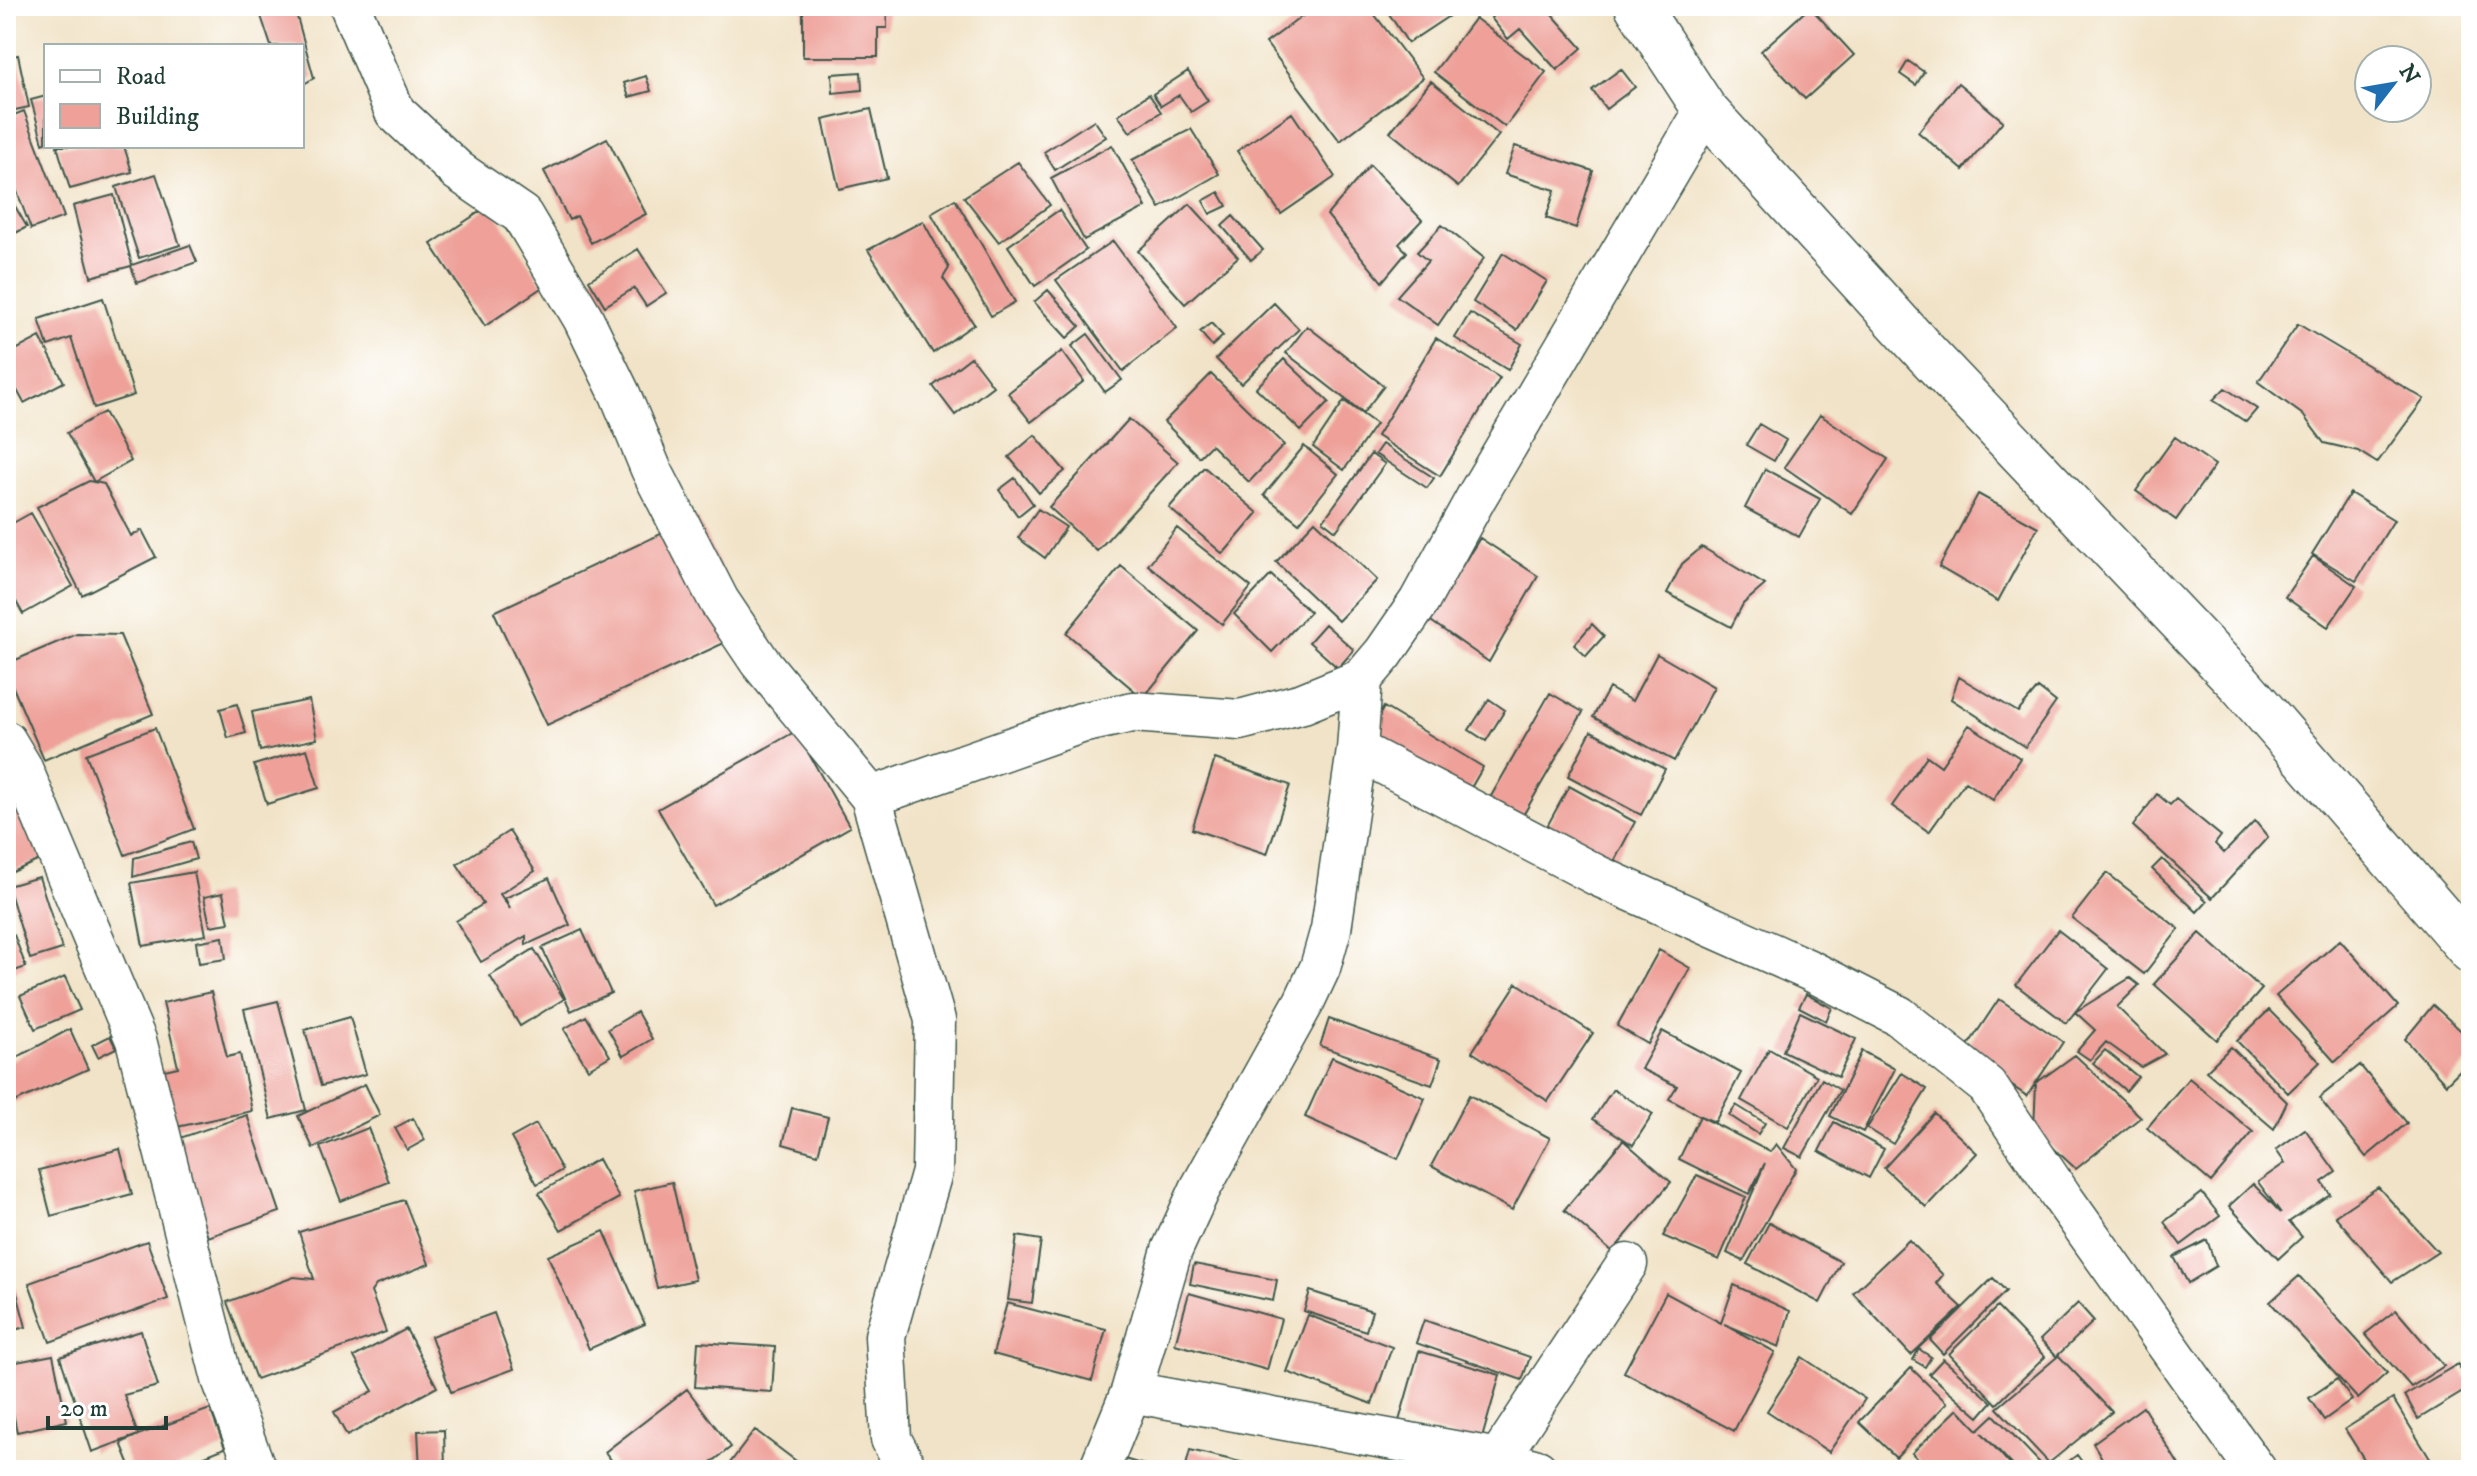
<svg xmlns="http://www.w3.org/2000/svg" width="2477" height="1476" font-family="'IM FELL DW Pica',serif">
  <rect width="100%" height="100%" fill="#fff"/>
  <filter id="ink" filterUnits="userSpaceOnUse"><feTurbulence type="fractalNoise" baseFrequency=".0125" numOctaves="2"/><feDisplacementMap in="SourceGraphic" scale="16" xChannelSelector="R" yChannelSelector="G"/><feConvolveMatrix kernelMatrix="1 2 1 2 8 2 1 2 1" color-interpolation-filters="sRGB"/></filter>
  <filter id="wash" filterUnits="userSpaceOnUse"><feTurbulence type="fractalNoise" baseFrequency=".006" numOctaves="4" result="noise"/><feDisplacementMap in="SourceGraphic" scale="32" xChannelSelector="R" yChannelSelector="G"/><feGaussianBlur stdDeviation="1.8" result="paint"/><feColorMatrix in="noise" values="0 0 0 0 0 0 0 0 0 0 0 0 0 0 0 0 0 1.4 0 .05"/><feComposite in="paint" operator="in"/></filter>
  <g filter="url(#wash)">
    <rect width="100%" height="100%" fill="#f1e3c7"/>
    <g id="blocks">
      <!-- building -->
      <path fill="#eea099" d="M294,6L314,78L302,85V46H271L261,16Z
        M803,6H887V28H878V57H803Z
        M1316,6H1368L1423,78L1340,141L1266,43Z
        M1384,6H1464L1408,43Z
        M1505,6H1545L1582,48L1557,70L1520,29L1508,39L1491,18Z
        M1810,7L1854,55L1805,99L1761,51Z
        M1475,18L1546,72L1505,127L1434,72Z
        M18,55L29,107L6,112V57Z
        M1908,61L1924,72L1916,85L1900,74Z
        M1621,69L1635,87L1606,109L1592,90Z
        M1188,71L1208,101L1191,112L1179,95L1161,106L1153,94Z
        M861,72L862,90L833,93L832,74Z
        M646,76L651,91L629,97L624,83Z
        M1431,81L1499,135L1458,187L1390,132Z
        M1958,83L2003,121L1963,170L1918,132Z
        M1149,94L1161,112L1130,132L1118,115Z
        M46,96V142L43,143L31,100Z
        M871,109L887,178L839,189L823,120Z
        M24,111L64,217L31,229L13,181L6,184V118Z
        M1292,113L1335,177L1281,214L1237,151Z
        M1094,120L1106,137L1055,170L1044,152Z
        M1191,129L1219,174L1160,208L1132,160Z
        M607,138L646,214L591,243L577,216L569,220L544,171Z
        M1112,145L1146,207L1084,240L1051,178Z
        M57,146H124L132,172L70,189Z
        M1515,146L1593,171L1576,228L1546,218L1555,190L1505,174Z
        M1018,162L1050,205L999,242L964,197Z
        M1370,165L1422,220L1399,244L1407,252L1382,282L1327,215Z
        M156,174L180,245L139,258L116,187Z
        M1219,192L1227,206L1210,214L1203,201Z
        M114,195L132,265L190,245L197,262L137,283L131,266L91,277L73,206Z
        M955,199L1015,302L991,316L931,213Z
        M12,201L27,227L6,238V205Z
        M1190,204L1238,257L1185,304L1138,251Z
        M490,205L544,286L485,326L431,244Z
        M1059,210L1086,250L1035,286L1008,246Z
        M1233,216L1263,250L1251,260L1222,226Z
        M923,221L949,268L943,278L974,324L933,353L868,250Z
        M1442,225L1484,258L1438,325L1397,296L1428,261L1417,252Z
        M1113,241L1177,328L1123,371L1056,280Z
        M638,249L666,293L646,306L634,288L605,306L589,280Z
        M1503,253L1547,281L1517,330L1473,302Z
        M1048,290L1080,326L1067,338L1034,302Z
        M103,298L134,395L94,408L71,338L48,346L39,319Z
        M1274,303L1299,329L1241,384L1216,359Z
        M1470,313L1522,344L1508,370L1455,338Z
        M1211,323L1223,336L1212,346L1200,332Z
        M2298,324L2424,399L2377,463L2358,451L2324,443L2303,415L2258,382Z
        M1307,326L1384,386L1363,413L1286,353Z
        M1088,334L1122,380L1105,392L1072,346Z
        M40,337L64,382L24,403L6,370V355Z
        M1436,338L1500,378L1440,476L1377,436Z
        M1062,351L1084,381L1031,422L1008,393Z
        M971,357L993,386L955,415L933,386Z
        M1284,359L1329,402L1301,431L1256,388Z
        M1211,374L1284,445L1249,482L1211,445L1199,457L1164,422Z
        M2225,388L2257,409L2246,422L2213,400Z
        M1344,401L1376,424L1344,470L1313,447Z
        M104,412L131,461L94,482L67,433Z
        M1820,415L1888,459L1852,514L1784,467Z
        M1129,419L1178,462L1097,551L1049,507Z
        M1759,424L1786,440L1774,461L1746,445Z
        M1035,435L1065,471L1039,493L1009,457Z
        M2175,437L2215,465L2176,520L2136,491Z
        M1382,444L1434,478L1427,488L1375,454Z
        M1304,446L1338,474L1299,523L1264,495Z
        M1371,454L1385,464L1336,531L1323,521Z
        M1204,467L1258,513L1223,554L1169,508Z
        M1765,469L1820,499L1799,537L1745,508Z
        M1015,478L1033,504L1018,516L999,490Z
        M89,481L104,484L131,536L142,530L156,557L82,595L37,507Z
        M2350,493L2394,520L2356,581L2312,554Z
        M1978,494L2038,527L1998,601L1939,567Z
        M1038,509L1066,527L1045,558L1018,538Z
        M31,513L73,586L23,614L6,584V527Z
        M697,517L750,631L547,725L494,612Z
        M1315,521L1377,580L1338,621L1276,562Z
        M1177,528L1251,587L1222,624L1148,565Z
        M1480,538L1538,576L1489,662L1428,619Z
        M1702,547L1765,585L1743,604L1731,627L1667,593L1682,564Z
        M2313,556L2356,586L2328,627L2285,597Z
        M1121,566L1198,631L1143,698L1066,633Z
        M1271,575L1310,612L1272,652L1234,614Z
        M1325,624L1354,650L1338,668L1309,642Z
        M1592,624L1604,636L1586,656L1574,645Z
        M77,634L120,635L153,714L44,760L6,671V664Z
        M1657,654L1714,687L1674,761L1593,717L1609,688L1632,701Z
        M1959,677L2018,712L2038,688L2056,702L2025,747L1951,699Z
        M1550,693L1583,712L1518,824L1486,805Z
        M1489,699L1505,710L1486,741L1469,730Z
        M309,700L317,739L260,751L252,712Z
        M237,704L246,733L228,738L220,709Z
        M1384,707L1483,767L1468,793L1369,734Z
        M1969,725L2020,758L1993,800L1965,782L1929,832L1892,806L1927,756L1941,766Z
        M155,728L194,829L125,855L86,754Z
        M796,731L850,827L713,905L658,809Z
        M1591,731L1665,769L1641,815L1568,776Z
        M307,749L319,788L267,804L254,765Z
        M1215,759L1290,785L1267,854L1192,829Z
        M1569,786L1635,822L1606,877L1539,841Z
        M2157,794L2170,805L2176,799L2221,836L2215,844L2224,853L2255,821L2268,837L2212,898L2133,826Z
        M14,799L42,859L6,875V802Z
        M509,831L535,871L500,894L510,909L505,898L549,878L570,925L526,945V936L481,962L456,921L483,904L457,864Z
        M191,842L196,859L133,877L134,858Z
        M2162,859L2207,901L2197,912L2152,869Z
        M194,872L206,935L143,946L131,883Z
        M2107,873L2179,929L2144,974L2072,918Z
        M39,877L62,949L30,959L8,886Z
        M223,893L229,923L210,926L204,897Z
        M582,930L611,993L571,1011L542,948Z
        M2058,930L2108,969L2075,1012L2130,978L2139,985L2117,1007L2165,1054L2141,1067L2106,1042L2090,1060L2077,1051L2095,1030L2075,1012L2066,1023L2016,985Z
        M2200,933L2262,989L2217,1040L2154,984Z
        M14,935L26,967L6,974V938Z
        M223,937L226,959L199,963L196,942Z
        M2340,940L2398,1006L2335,1062L2276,996Z
        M534,949L564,999L520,1026L490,976Z
        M1659,950L1690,968L1648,1044L1617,1026Z
        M65,977L80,1010L35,1029L20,996Z
        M1517,983L1593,1033L1548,1101L1472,1052Z
        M211,992L227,1057L240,1054L252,1111L172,1128L160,1071L178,1067L163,1003Z
        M1806,994L1832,1008L1826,1021L1799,1007Z
        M1999,999L2063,1042L2027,1096L1963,1053Z
        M278,1001L306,1110L271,1119L244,1009Z
        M2433,1005L2471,1040V1059L2446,1084L2405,1039Z
        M2269,1010L2320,1062L2288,1093L2237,1041Z
        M637,1012L652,1039L623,1056L608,1029Z
        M1800,1012L1856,1039L1838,1077L1783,1051Z
        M586,1016L610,1056L588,1069L564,1029Z
        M350,1017L366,1074L321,1086L305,1030Z
        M1329,1019L1441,1059L1432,1085L1320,1046Z
        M70,1029L88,1069L6,1106V1063Z
        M1662,1031L1741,1073L1715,1122L1700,1116L1770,1152L1776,1144L1796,1169L1743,1261L1727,1253L1765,1163L1749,1194L1679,1159L1700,1116L1669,1099L1677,1086L1641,1069Z
        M110,1036L116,1048L98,1057L92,1045Z
        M2231,1047L2287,1102L2274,1129L2206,1071Z
        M1769,1049L1817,1076L1788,1127L1741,1100Z
        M2105,1050L2138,1077L2126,1091L2093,1063Z
        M1862,1051L1895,1069L1863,1132L1830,1116Z
        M2075,1055L2141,1117L2076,1169L2034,1130L2036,1083Z
        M1332,1057L1425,1098L1398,1159L1305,1117Z
        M2360,1065L2407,1123L2366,1157L2319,1098Z
        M1902,1073L1927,1089L1893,1144L1867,1128Z
        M2189,1078L2253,1132L2211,1182L2147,1128Z
        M1822,1079L1840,1090L1802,1157L1784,1148Z
        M365,1084L380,1115L313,1148L298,1116Z
        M1613,1089L1653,1114L1633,1145L1593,1119Z
        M1469,1095L1550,1138L1512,1210L1431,1166Z
        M1736,1105L1765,1123L1758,1134L1729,1115Z
        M792,1108L828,1117L818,1154L783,1144Z
        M1934,1113L1977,1153L1926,1207L1884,1168Z
        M247,1115L280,1212L208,1237L174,1140Z
        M413,1118L425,1140L407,1150L395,1128Z
        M1834,1122L1884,1149L1869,1178L1819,1151Z
        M536,1124L562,1170L537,1184L511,1138Z
        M368,1128L389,1182L341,1201L320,1147Z
        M2305,1129L2336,1172L2322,1182L2330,1194L2289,1222L2302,1237L2278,1259L2229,1206L2253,1184L2281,1213L2258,1182L2285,1163L2276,1150Z
        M1623,1140L1671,1182L1612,1252L1564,1210Z
        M120,1149L132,1194L51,1216L39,1170Z
        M598,1159L619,1198L561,1230L539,1193Z
        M1697,1175L1746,1197L1719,1260L1663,1236Z
        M672,1182L695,1280L657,1288L634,1191Z
        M2378,1187L2438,1252L2392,1282L2335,1216Z
        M2202,1193L2220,1216L2181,1245L2164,1222Z
        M404,1200L429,1264L376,1285L371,1292L386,1332L256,1379L227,1302L294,1277L314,1279L299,1232Z
        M1769,1223L1841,1262L1820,1303L1747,1264Z
        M604,1231L645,1324L589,1349L548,1256Z
        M1017,1236L1041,1240L1032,1303L1008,1300Z
        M1909,1240L1943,1275L1936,1283L1962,1307L1911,1355L1853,1293Z
        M2207,1240L2216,1266L2188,1283L2174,1257Z
        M147,1241L168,1299L50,1342L29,1283Z
        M1194,1264L1277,1280L1273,1301L1190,1284Z
        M10,1267L26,1327L6,1332V1268Z
        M2299,1276L2387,1373L2358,1399L2270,1302Z
        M1993,1278L2006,1291L1943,1354L1930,1340Z
        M1734,1285L1790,1311L1779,1347L1724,1324L1775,1352L1734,1431L1624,1372L1666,1293L1721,1323Z
        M1310,1291L1372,1311L1366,1331L1304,1311Z
        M1189,1293L1281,1319L1267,1370L1175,1344Z
        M1007,1303L1106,1329L1092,1381L993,1354Z
        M2078,1303L2094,1321L2058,1355L2112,1412L2049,1463L1997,1408L2057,1357L2040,1340Z
        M1997,1307L2045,1357L1997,1404L1949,1354Z
        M2396,1310L2444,1366L2411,1387L2365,1334Z
        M494,1313L514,1369L451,1392L431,1336Z
        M1308,1315L1392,1347L1372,1404L1287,1372Z
        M1424,1320L1530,1357L1522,1380L1416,1343Z
        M406,1329L437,1387L347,1436L334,1412L373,1391L354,1357Z
        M141,1331L158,1386L124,1395L138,1435L210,1409L225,1448L170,1470H132L121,1443L138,1435L92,1452L60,1357Z
        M698,1342L775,1347L772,1392L695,1387Z
        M1919,1349L1931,1357L1925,1367L1913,1360Z
        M1419,1351L1500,1375L1480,1445L1399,1421Z
        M53,1355L67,1421L17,1432L6,1379V1364Z
        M1802,1357L1865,1399L1829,1452L1767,1411Z
        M1943,1359L1992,1402L1979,1417L1929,1374Z
        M2458,1364L2471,1387L2418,1419L2405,1395Z
        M1911,1368L1947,1403L1896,1457L1859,1422Z
        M2337,1379L2352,1400L2324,1420L2309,1398Z
        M687,1389L731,1447L702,1470H619L605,1452Z
        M2393,1399L2437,1470H2371L2345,1429Z
        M2143,1407L2182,1470H2109L2093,1443Z
        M1958,1409L1978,1430L1994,1415L2041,1464L2035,1470H2017L1982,1433L2015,1470H1928L1912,1453Z
        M444,1430L445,1470H420L418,1431Z
        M755,1430L808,1470H739L730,1463Z
        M1190,1450L1270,1469V1470H1185Z
        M2077,1455L2088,1470H2058Z
        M1114,1456L1158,1469V1470H1109Z"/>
    </g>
  </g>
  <g filter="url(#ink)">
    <use href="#blocks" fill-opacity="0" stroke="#3e564a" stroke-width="2"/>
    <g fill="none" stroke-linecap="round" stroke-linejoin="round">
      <defs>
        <path id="minor" d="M350,6L395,112L458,171L522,215L583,318L620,394L651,469L719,601L760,662L871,797L935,1020L932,1172L885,1336L891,1439L907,1470
          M6,741L21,766L136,1040L222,1379L256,1470
          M1357,750L1598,876L1811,971L1899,1016L1987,1086L2062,1197L2256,1470
          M871,797L1081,723L1133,712L1240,720L1303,703L1362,679L1384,653L1419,602L1477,496L1705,110
          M1131,1392L1498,1459L1627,1264
          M1498,1459L1537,1470
          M1099,1470L1131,1392L1172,1250L1200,1189L1304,1002L1320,968L1331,929L1357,750L1362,679"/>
        <path id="tertiary" d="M1637,6L1705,110L1926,353L2242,686L2471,951"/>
      </defs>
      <!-- minor casing -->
      <use href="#minor" stroke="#3e564a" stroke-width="43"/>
      <!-- tertiary casing -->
      <use href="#tertiary" stroke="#3e564a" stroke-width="47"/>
      <!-- minor -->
      <use href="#minor" stroke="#fff" stroke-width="40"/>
      <!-- tertiary -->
      <use href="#tertiary" stroke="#fff" stroke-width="44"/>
    </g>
  </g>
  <!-- margin -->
  <rect width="2477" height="1476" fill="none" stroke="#fff" stroke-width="32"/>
  <!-- legend -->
  <rect x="44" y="44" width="260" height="104" fill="#ffffff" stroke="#a5b1ae" stroke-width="2"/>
  <rect x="60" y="70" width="40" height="12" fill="#ffffff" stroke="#a5b1ae" stroke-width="2"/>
  <text x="116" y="84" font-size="24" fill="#1f3d34">Road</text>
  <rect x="60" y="104" width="40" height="24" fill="#eea099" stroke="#a5b1ae" stroke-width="2"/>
  <text x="116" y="124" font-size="24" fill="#1f3d34">Building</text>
  <!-- north arrow -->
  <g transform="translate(2393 84) rotate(59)"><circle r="38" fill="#ffffff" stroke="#a5b1ae" stroke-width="2"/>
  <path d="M0-6L14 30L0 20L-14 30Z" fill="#1f6fb2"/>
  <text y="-12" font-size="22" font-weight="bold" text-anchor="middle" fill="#1f3d34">N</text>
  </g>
  <!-- scale -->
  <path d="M48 1416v12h118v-12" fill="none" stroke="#1f3d34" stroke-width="4"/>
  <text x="60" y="1416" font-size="24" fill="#1f3d34" stroke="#ffffff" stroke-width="6" paint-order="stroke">20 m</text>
</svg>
